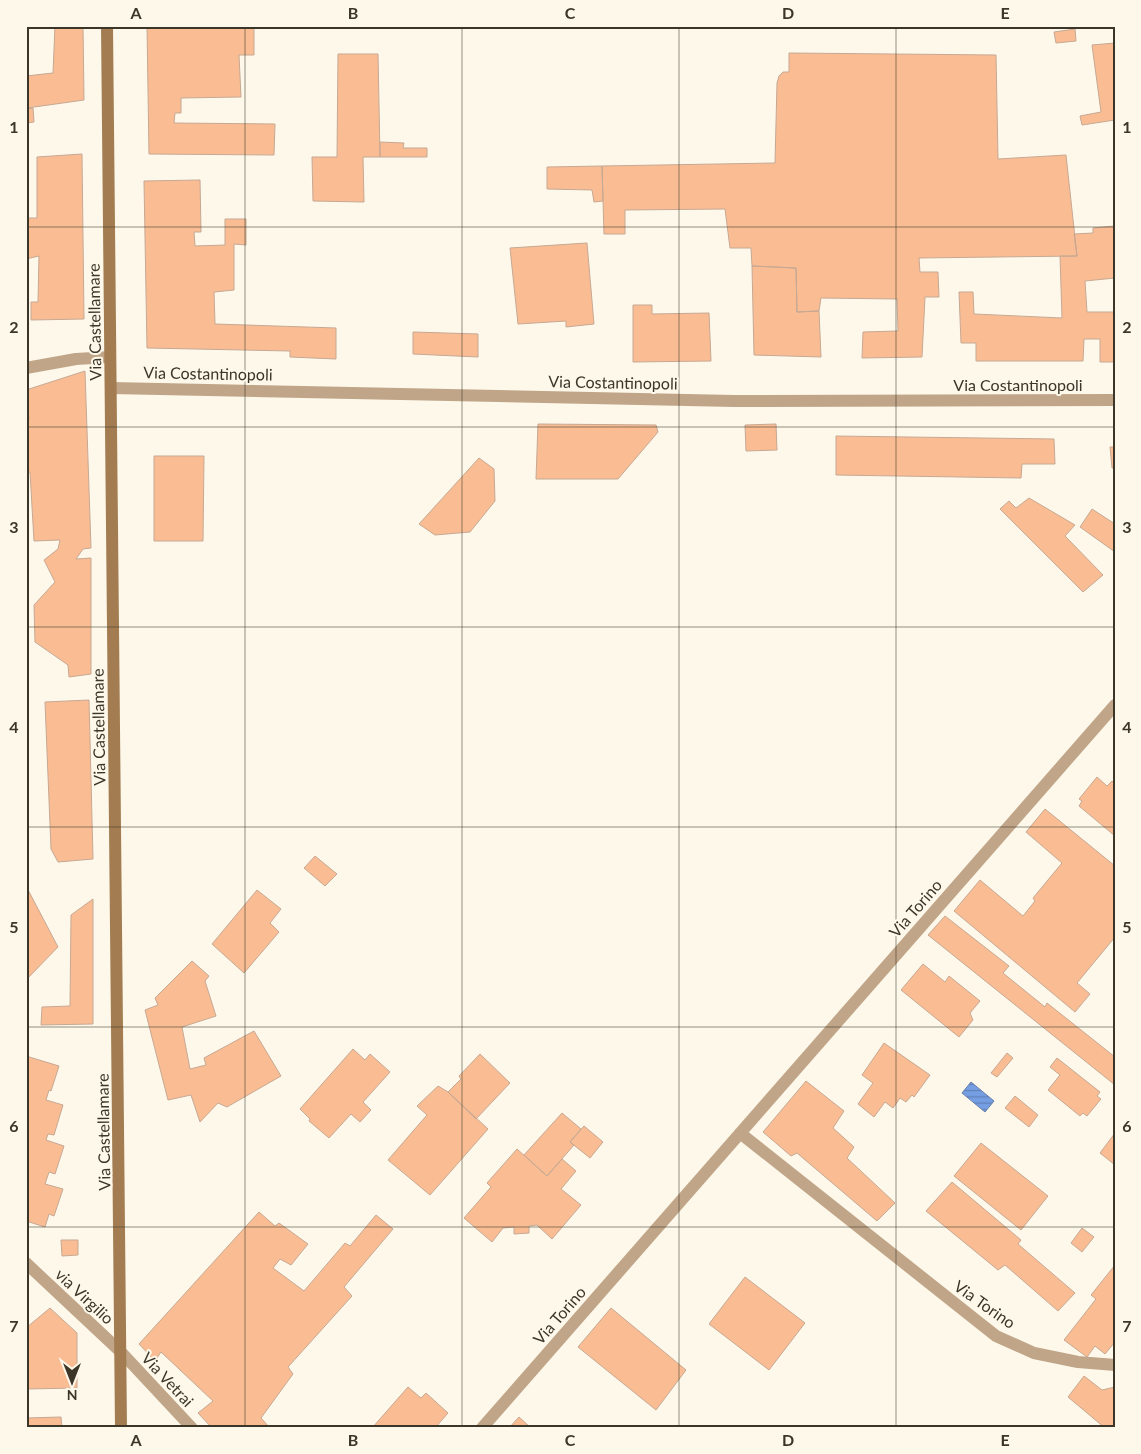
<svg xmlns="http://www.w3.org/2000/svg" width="1141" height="1454" font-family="Lato,sans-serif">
  <defs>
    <pattern id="water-rules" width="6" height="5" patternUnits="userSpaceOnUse" patternTransform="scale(1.25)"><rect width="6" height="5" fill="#759ee3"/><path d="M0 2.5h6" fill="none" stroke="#6182b8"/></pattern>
  </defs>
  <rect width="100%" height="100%" fill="#fdf8ea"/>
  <!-- water -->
  <path fill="url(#water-rules)" stroke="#647fab" d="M971,1082L994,1101L985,1112L962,1093Z"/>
  <!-- building -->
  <path fill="#fabd93" stroke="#c7a893" d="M55,26H83L84,100L27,108L26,76L53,73Z
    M147,26H254V55H239L241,97L181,98V113H175L174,123L275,124L274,155L149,154Z
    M1075,29L1076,41L1056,43L1054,32Z
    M1115,43V120L1082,125L1080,116L1101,112L1092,45Z
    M789,53L996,55L998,159L1066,155L1077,256L919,258L920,272H938L939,297H925L922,357L862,358L863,332L898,331L897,299L821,298L819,311L797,312L796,268L752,266L751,248H730L725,209L625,210V234H604L602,166L775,163L777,83L779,76L783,72H789Z
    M338,54H378L380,157H363L364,202L313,201L312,157H337Z
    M33,108L34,122L26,123V109Z
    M380,142L404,143L403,148H427V157H380Z
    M82,154L84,319L31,320V302H38L39,256L26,259V217V218H37V157Z
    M602,166L603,201L594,202L592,190L547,189V167Z
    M200,180L201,232H194L195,246L225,245V219H246V245L234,244V290L214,292L215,324L336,328V359L290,357V351L147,348L144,181Z
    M1115,226V278L1085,281L1087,312H1115V362H1100V339H1084L1083,361H976V343H961L959,292H973L974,314L1062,318L1060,256H1077L1074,234L1093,233V228Z
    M587,243L594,324L566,327V321L518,324L510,248Z
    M752,266L796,268L797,312L819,311L821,357L754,355Z
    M633,305H652V314L709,313L711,361L633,362Z
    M413,332L478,334V357L413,354Z
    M85,371L91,548L83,549L76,559L91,558V674L69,677L68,665L35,642L34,605L55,582L44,560L58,549L60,540L34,541L30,472H26V420H29L26,390Z
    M538,424L656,425L658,432L618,479H536Z
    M776,424L777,450L746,451L745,425Z
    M836,436L1054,439L1055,464H1022L1021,478L836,475Z
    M1110,447H1115V468H1112Z
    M154,456H204L203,541H154Z
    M479,458L494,469L495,501L470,532L435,535L419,524Z
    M1029,498L1075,525L1065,536L1103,575L1083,592L1000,509L1009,501L1016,508Z
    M1092,509L1115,524V552L1080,527Z
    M89,700L93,859L58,862L51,849L45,702Z
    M1097,777L1107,786L1112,781L1115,784V836L1079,806L1082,801L1079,799Z
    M1045,809L1115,866V937L1077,983L1090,994L1075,1012L954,911L980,880L1023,916L1035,901L1033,898L1062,863L1026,832Z
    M315,856L337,874L325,886L304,868Z
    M26,886L58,947L26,980Z
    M257,890L281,909L270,923L279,932L244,973L212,944Z
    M93,899V1024L41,1025L42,1007L70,1006L71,915Z
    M945,916L1009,966L1003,973L1045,1007L1047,1003L1115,1057V1085L928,935Z
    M192,961L209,976L205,981L216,1016L182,1027L190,1069L206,1065L204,1058L254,1031L281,1076L227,1107L218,1103L200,1122L191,1095L168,1100L145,1010L158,1005L155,998Z
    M923,964L945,982L949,976L980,1001L970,1013L973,1020L959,1037L901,990Z
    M884,1043L930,1075L914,1097L912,1095L906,1102L900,1098L893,1108L885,1102L874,1117L858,1104L873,1083L862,1075Z
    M353,1049L365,1060L370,1054L390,1072L363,1102L371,1110L360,1122L351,1114L329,1138L309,1121L310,1119L300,1109Z
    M1007,1053L1013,1058L997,1077L991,1073Z
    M480,1054L510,1083L476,1119L448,1092L461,1079L459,1076Z
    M26,1056L59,1066L51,1091L49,1090L46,1100L63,1105L54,1135L48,1134L46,1140L64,1146L55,1174L49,1172L45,1184L63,1189L54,1216L49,1214L45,1227L26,1221Z
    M1057,1058L1100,1092L1097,1096L1101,1099L1087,1116L1083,1113L1080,1116L1048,1090L1060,1075L1050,1067Z
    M806,1081L844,1111L833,1128L854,1147L847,1158L895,1203L877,1221L797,1153L791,1156L763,1132Z
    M438,1086L448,1092L488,1129L430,1195L388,1160L427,1115L417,1106Z
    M1015,1096L1038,1115L1029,1127L1005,1108Z
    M562,1113L581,1129L570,1142L574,1145L547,1176L524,1155Z
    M584,1126L603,1142L590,1158L570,1142Z
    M1115,1133V1165L1100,1153Z
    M981,1143L1048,1196L1021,1230L954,1176Z
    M517,1149L547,1176L562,1159L576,1171L561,1189L581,1205L552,1239L537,1225L529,1226V1233L514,1234V1227L503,1228L492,1242L464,1218L491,1187L487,1183Z
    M952,1182L1021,1240L1018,1244L1075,1293L1058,1311L1005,1265L998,1270L926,1211Z
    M259,1212L275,1226L279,1223L308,1244L291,1265L280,1259L273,1268L304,1291L345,1243L350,1246L376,1215L393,1229L344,1287L352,1296L288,1367L293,1374L261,1418L270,1428H212L198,1413L213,1401L161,1352L155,1361L139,1344Z
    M1082,1228L1094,1237L1082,1252L1071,1243Z
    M61,1240H78V1255L62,1256Z
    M1115,1265V1342L1105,1354L1095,1346L1087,1357L1064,1340L1096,1299L1091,1295Z
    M745,1277L805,1323L769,1370L709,1324Z
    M50,1308L77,1333V1388L26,1389V1328Z
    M611,1308L686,1370L656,1410L578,1347Z
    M1084,1376L1102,1390L1115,1387V1428H1105L1068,1397Z
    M408,1387L421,1398L426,1393L448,1413L435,1428H372Z
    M61,1417L62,1428H26V1418Z
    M519,1417L531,1428H509Z"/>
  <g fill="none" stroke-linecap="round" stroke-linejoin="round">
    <!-- minor -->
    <path stroke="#c0a588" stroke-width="12" d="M740,1133L996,1336L1034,1353L1078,1362L1115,1365
      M26,1263L121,1352L192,1428
      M482,1428L1115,705"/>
    <!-- tertiary -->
    <path stroke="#c0a588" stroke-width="12" d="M26,368L76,359L110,357
      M111,388L734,401L1115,400"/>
    <!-- secondary -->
    <path stroke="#a37d51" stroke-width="12" d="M107,26L121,1428"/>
  </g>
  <!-- grid -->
  <path fill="none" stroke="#3b3628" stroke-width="1" stroke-opacity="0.55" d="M245,26V1428M462,26V1428M679,26V1428M896,26V1428M26,227H1115M26,427H1115M26,627H1115M26,827H1115M26,1027H1115M26,1227H1115"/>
  <g text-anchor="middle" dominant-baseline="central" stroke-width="4" stroke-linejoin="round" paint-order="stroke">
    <!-- street labels -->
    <g font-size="16" fill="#3b3628" stroke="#fdf8ea">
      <text transform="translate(94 322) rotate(-91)">Via Castellamare</text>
      <text transform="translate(208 373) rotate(1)">Via Costantinopoli</text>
      <text transform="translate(613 382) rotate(1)">Via Costantinopoli</text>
      <text x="1018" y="384">Via Costantinopoli</text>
      <text transform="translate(98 727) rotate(-91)">Via Castellamare</text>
      <text transform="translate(915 908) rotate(-49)">Via Torino</text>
      <text transform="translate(103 1132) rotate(-91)">Via Castellamare</text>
      <text transform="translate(85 1296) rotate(43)">via Virgilio</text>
      <text transform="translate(985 1304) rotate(35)">Via Torino</text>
      <text transform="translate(559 1315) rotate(-49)">Via Torino</text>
      <text transform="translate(168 1379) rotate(47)">Via Vetrai</text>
    </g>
  </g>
  <!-- border -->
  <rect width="1141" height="1454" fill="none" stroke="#fdf8ea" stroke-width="55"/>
  <!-- north arrow -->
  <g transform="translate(72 1382) rotate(180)" stroke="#fdf8ea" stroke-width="4" paint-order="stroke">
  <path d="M0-4L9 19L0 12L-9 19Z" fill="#3b3628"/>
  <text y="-8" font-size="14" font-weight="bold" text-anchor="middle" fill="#3b3628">N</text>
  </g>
  <rect x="28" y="28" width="1086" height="1398" fill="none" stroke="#3b3628" stroke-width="2"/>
  <g font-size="16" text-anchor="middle" font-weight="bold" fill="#3b3628">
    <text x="136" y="19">A</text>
    <text x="353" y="19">B</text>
    <text x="570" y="19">C</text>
    <text x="788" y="19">D</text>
    <text x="1005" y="19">E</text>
    <text x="14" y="133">1</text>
    <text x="1127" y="133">1</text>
    <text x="14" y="333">2</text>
    <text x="1127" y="333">2</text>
    <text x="14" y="533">3</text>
    <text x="1127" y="533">3</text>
    <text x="14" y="733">4</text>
    <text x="1127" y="733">4</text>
    <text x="14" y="933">5</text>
    <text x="1127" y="933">5</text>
    <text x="14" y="1132">6</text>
    <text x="1127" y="1132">6</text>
    <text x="14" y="1332">7</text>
    <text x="1127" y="1332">7</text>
    <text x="136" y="1446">A</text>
    <text x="353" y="1446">B</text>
    <text x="570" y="1446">C</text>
    <text x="788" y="1446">D</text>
    <text x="1005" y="1446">E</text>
  </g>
</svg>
